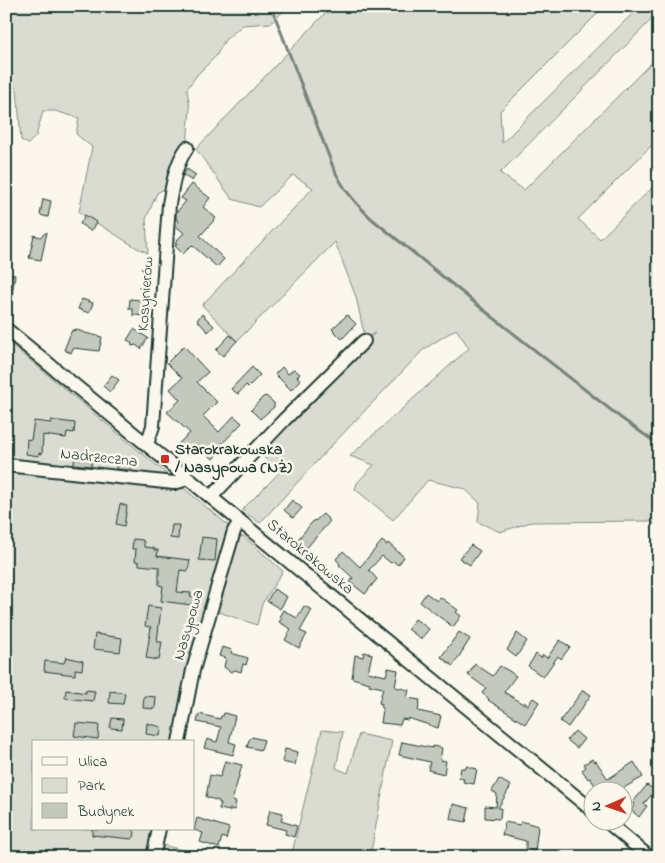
<svg xmlns="http://www.w3.org/2000/svg" width="665" height="863" font-family="'Indie Flower',sans-serif">
  <rect width="100%" height="100%" fill="#fbf7ec"/>
  <filter id="ink" filterUnits="userSpaceOnUse"><feTurbulence type="fractalNoise" baseFrequency=".02" numOctaves="2"/><feDisplacementMap in="SourceGraphic" scale="10" xChannelSelector="R" yChannelSelector="G"/><feConvolveMatrix kernelMatrix="1 2 1 2 8 2 1 2 1" color-interpolation-filters="sRGB"/></filter>
  <g filter="url(#ink)">
    <!-- green -->
    <path fill="#dbdcd1" stroke="#7d8c82" d="M6,6H289L271,23L243,25L225,40L216,56L197,75L187,89L190,109L186,156L174,183L157,193L146,219L148,253L137,248L79,212L92,147L76,134L79,118L55,111H43L36,136L28,144L21,140L17,89L6,80Z
      M332,6H605L500,111L502,143L640,6H659V12L500,173L524,190L659,55V138L578,219L600,239L659,181V527L650,521L531,522L500,532L478,522L480,503L465,489L428,480L393,520L355,489L357,483L374,465L350,456L469,348L456,329L424,349L331,446L260,523L242,510L281,471L257,452L375,333L365,338L356,297L335,242L237,341L202,305L313,188L293,175L259,207L232,199L196,149Z
      M6,340L228,525L188,670L173,742H34V829H154L149,857H6Z
      M243,536L283,571L262,604L257,625L216,611L236,538Z
      M322,730L343,732L336,768L348,773L359,734L392,741L370,857H291Z
      M163,845L209,857H164Z"/>
    <g fill="none" stroke-linecap="round" stroke-linejoin="round">
      <!-- stream -->
      <path stroke="#74847b" stroke-width="3" d="M271,6L333,167C343,189 355,203 372,219L485,311L621,418L652,440L659,443"/>
    </g>
    <!-- building -->
    <path fill="#c4c9be" stroke="#1f3d34" d="M187,169L196,175L192,181L183,175Z
      M192,184L210,198L203,207L216,218L200,236L224,259L217,267L192,245L183,254L175,246L177,243L175,242L184,233L176,226L179,221L176,219V213L186,201L181,198Z
      M43,199L51,201L48,217L40,215Z
      M85,215L96,222L91,231L80,224Z
      M47,232L41,260L29,258L34,235L40,237Z
      M6,273L15,275L11,301L6,300Z
      M82,299L93,303L89,313L78,309Z
      M130,299L151,301L149,316L133,315V309H129Z
      M202,314L214,326L208,332L197,320Z
      M347,315L356,324L342,339L332,329Z
      M75,329L85,333L102,337L99,351L73,348L71,353L64,350L72,330L75,331Z
      M134,329L148,338L141,349L136,345L132,346L131,342L127,340Z
      M230,335L237,341L223,356L216,350Z
      M184,346L208,372L197,382L217,402L203,416L219,432L234,416L242,423L218,448L221,450L213,459L197,445L188,454L178,444L190,433L167,412L180,400L170,389L182,378L167,363Z
      M252,367L260,375L248,387L246,385L238,394L231,389Z
      M282,367L288,374L294,369L300,374L297,377L301,380L291,390L275,374Z
      M112,375L119,380L110,392L103,386Z
      M266,396L274,403V407L260,419L251,410L263,397Z
      M51,420L75,423L74,433L67,432L66,438L43,435L42,454L39,453V456L26,454L27,439L31,440L34,421L51,423Z
      M75,453L92,455L91,466L74,464Z
      M117,460L132,461L131,470L116,469Z
      M292,500L302,508L293,518L284,510Z
      M120,504L127,506L124,526L116,524Z
      M323,514L330,521L303,552L294,544L314,520L315,521Z
      M172,525H179L178,539L170,538Z
      M202,537L217,539L215,561L199,560Z
      M133,539L143,540V542H144V547L154,548V550H158L157,556L190,560L188,571L180,570L177,592L191,593L190,596L200,597L199,606L161,601L163,586L159,585V567L139,565V562L135,561L136,549H132Z
      M382,541L387,545L388,543L404,557L398,565L393,561L391,563L382,556L369,570L377,579L365,594L350,582L353,578L339,565L340,564L336,559L343,551L360,567Z
      M471,545L480,551L470,565L459,558Z
      M274,589L287,597L280,609L267,601Z
      M426,593L437,601L440,597L458,610L456,612L461,616L453,627L420,602Z
      M148,606L161,608L157,642H162L159,660L146,658L151,627L145,626Z
      M304,606L312,610L300,631L307,634L299,648L285,640L291,629L279,622L282,618L279,617L283,610L297,618Z
      M415,619L429,629L421,639L408,629Z
      M459,632L470,639L453,666L441,657Z
      M517,633L527,641L516,657L507,650Z
      M95,634L122,638L120,652L93,649Z
      M560,640L570,647L561,659L558,656L543,677L528,666L536,654L541,658L543,655L547,658Z
      M222,647L232,650L231,653L248,658L246,665L243,664L241,672L235,670L231,672L224,667L226,658L219,656Z
      M364,652L372,654L368,672L386,676L388,668L398,670L395,687L409,690L407,698L420,700L418,711L441,716L438,728L408,718V720L402,719L400,725L381,723L383,709L381,708L382,704L379,703L383,688L369,685L370,683L352,678L355,655L363,657Z
      M66,657L83,661L82,670L75,669V675L44,671L45,661L64,663Z
      M475,664L493,676L500,666L509,671L516,676L504,692L523,704L524,702L528,705L533,698L539,702L525,724L488,700L489,699L482,693L486,688L468,675Z
      M66,690L86,693V690L95,691L93,701L65,698Z
      M583,690L591,695L568,727L560,721Z
      M110,691L125,693L123,704L109,703Z
      M144,696L156,697L155,709L143,708Z
      M224,713L235,716L229,742L236,744L233,755L204,748L207,739L217,742L221,727L197,722L199,714L220,719L221,716H223Z
      M112,718L123,719L122,729L110,728Z
      M76,723L99,725L98,739L74,736Z
      M147,723L161,727L160,736L146,734Z
      M575,731L584,739L577,748L567,740Z
      M252,737L264,740L261,750L247,747L249,740Z
      M402,742L432,748L433,746L442,748L440,760L446,761L444,774L428,770L430,762L399,755Z
      M285,749L298,752L295,765L282,762Z
      M592,759L594,762L596,761L608,779L634,762L643,777L620,790H598L590,778L588,779L582,770L586,767L584,764Z
      M225,761L242,765L232,801L236,802L234,810L230,809V811L219,809L221,803H219V801L206,797L210,775L220,777Z
      M466,766L477,769L474,784L463,782L464,779L459,778L461,768H466Z
      M499,779L511,786L498,808H501L500,819L485,818V806L496,807L497,794L492,791Z
      M647,785L655,790L644,804L647,806L639,817L631,810L634,806L633,802Z
      M453,804L469,808L466,822L450,819Z
      M270,810L283,813L281,821L297,826L294,837L285,834L286,830L266,825Z
      M197,818L229,828L226,839L222,837L219,848L200,842L203,833L194,830Z
      M521,821L538,826L535,852L526,850V841L502,835L505,822L520,825Z
      M92,829H132L135,832L134,837L132,839L92,835Z"/>
    <g fill="none" stroke-linecap="round" stroke-linejoin="round">
      <defs>
        <path id="minor" d="M6,329L592,810
          M147,444L153,426L169,204C173,183 175,165 187,148
          M6,465L174,483L181,481L186,477
          M211,497L285,419L364,341
          M179,742L193,670L234,531L240,521
          M605,820L649,857
          M153,857L159,829"/>
      </defs>
      <!-- minor casing -->
      <use href="#minor" stroke="#1f3d34" stroke-width="16"/>
      <!-- minor -->
      <use href="#minor" stroke="#fbf7ec" stroke-width="12"/>
    </g>
  </g>
  <!-- markers -->
  <rect fill="#c8321e" stroke="#fbf7ec" stroke-width="2" x="160" y="454" width="10" height="10" rx="2.5"/>
  <g text-anchor="middle" dominant-baseline="central" stroke-width="5" stroke-linejoin="round" paint-order="stroke">
    <!-- street labels -->
    <g font-size="16" fill="#1f3d34" stroke="#fbf7ec">
      <text transform="translate(146 294) rotate(-86)">Kosynierów</text>
      <text transform="translate(99 458) rotate(6)">Nadrzeczna</text>
      <text transform="translate(310 557) rotate(40)">Starokrakowska</text>
      <text transform="translate(189 625) rotate(-74)">Nasypowa</text>
    </g>
    <!-- poi labels -->
    <g font-size="16" font-weight="bold" fill="#1f3d34" stroke="#fbf7ec" text-anchor="start">
      <text x="175" y="450">Starokrakowska<tspan x="175" dy="18">/ Nasypowa (NŻ)</tspan></text>
    </g>
  </g>
  <!-- margin -->
  <rect width="665" height="863" fill="none" stroke="#fbf7ec" stroke-width="25"/>
  <rect x="12" y="12" width="640" height="838" fill="none" stroke="#1f3d34" stroke-width="2" filter="url(#ink)"/>
  <!-- legend -->
  <rect x="32" y="740" width="162" height="90" fill="#fbf7ec" stroke="#a3ada2"/>
  <rect x="42" y="757" width="25" height="8" fill="#fbf7ec" stroke="#a3ada2"/>
  <text x="78" y="766" font-size="15" fill="#1f3d34">Ulica</text>
  <rect x="42" y="778" width="25" height="15" fill="#dbdcd1" stroke="#a3ada2"/>
  <text x="78" y="790" font-size="15" fill="#1f3d34">Park</text>
  <rect x="42" y="803" width="25" height="15" fill="#c4c9be" stroke="#a3ada2"/>
  <text x="78" y="816" font-size="15" fill="#1f3d34">Budynek</text>
  <!-- north arrow -->
  <g transform="translate(608 806) rotate(268)"><circle r="24" fill="#fbf7ec" stroke="#a3ada2"/>
  <path d="M0-4L9 19L0 12L-9 19Z" fill="#c8321e"/>
  <text y="-8" font-size="14" font-weight="bold" text-anchor="middle" fill="#1f3d34">N</text>
  </g>
</svg>
